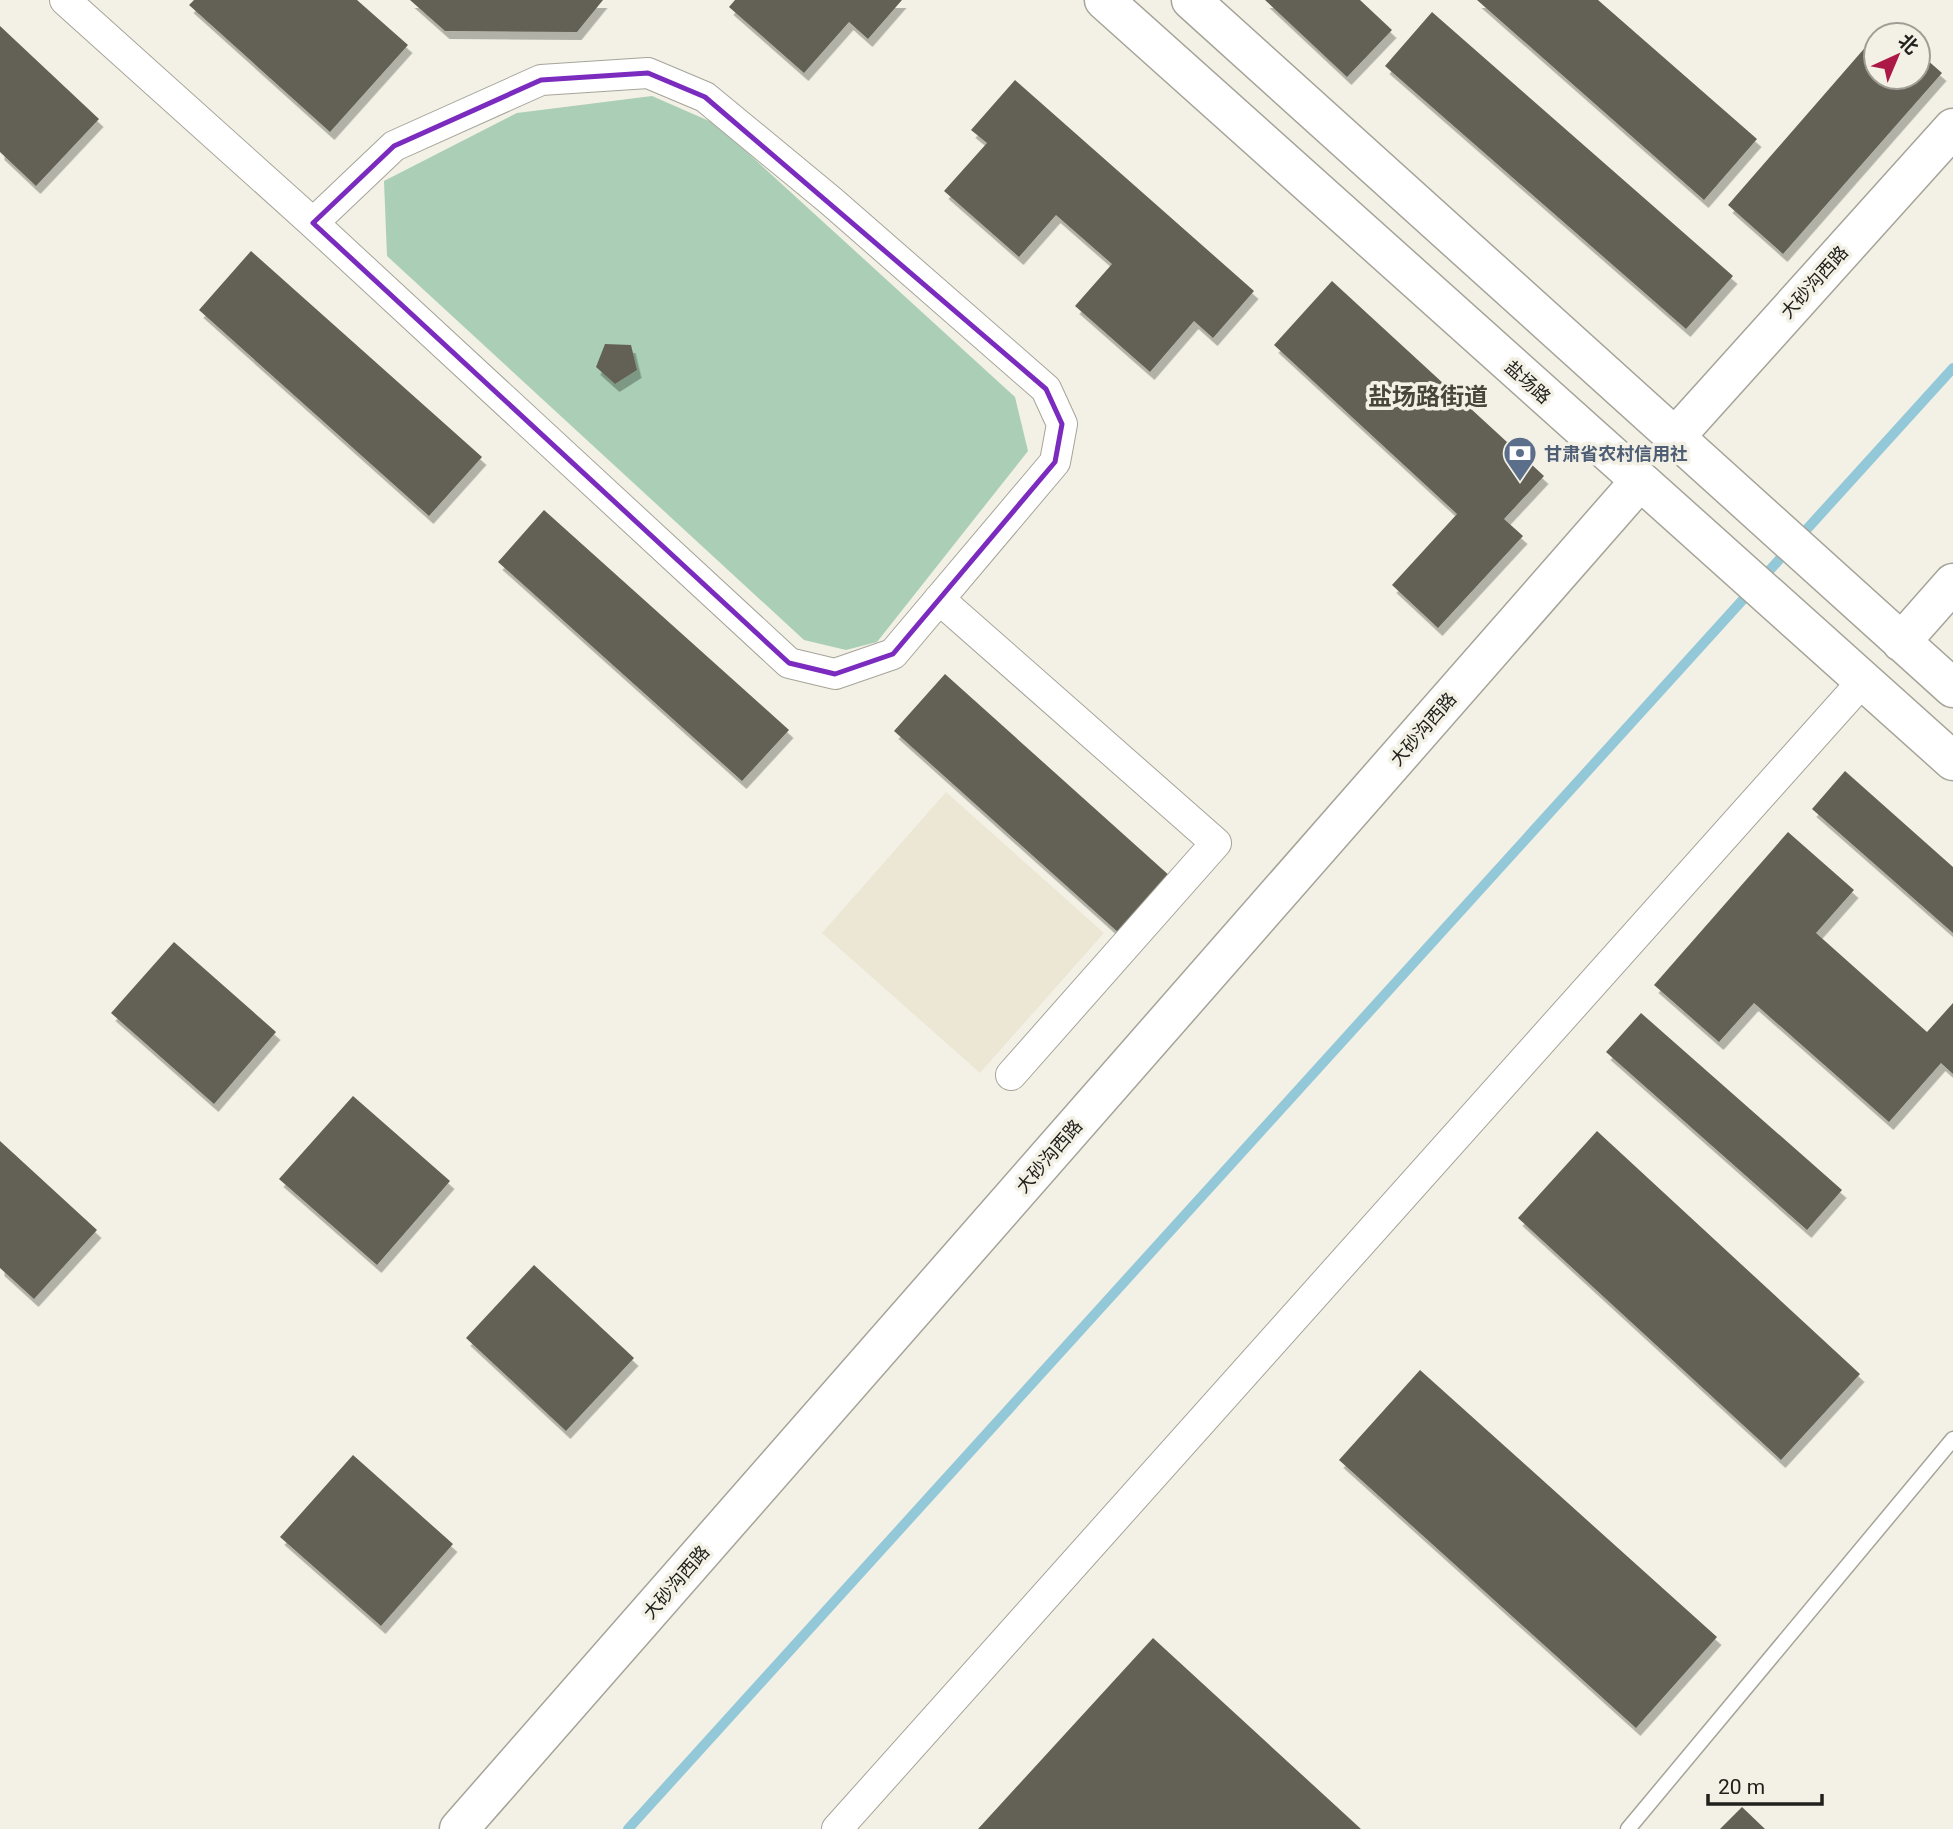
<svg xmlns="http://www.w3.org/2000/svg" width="1953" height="1829" font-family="Roboto,'Noto Sans SC',sans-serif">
  <defs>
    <filter id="shadow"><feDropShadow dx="4.5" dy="8" stdDeviation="0" flood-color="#0004"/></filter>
  </defs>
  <rect width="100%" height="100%" fill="#f3f1e5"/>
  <!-- built -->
  <path fill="#ece7d4" d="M946,792L1104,933L980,1073L822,933Z"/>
  <!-- green -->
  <path fill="#aacfb6" d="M652,96L716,124L1015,397L1028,451L877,642L846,650L804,640L387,256L384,181L517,113Z"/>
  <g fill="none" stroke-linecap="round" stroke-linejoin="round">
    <!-- stream -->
    <path stroke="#93c8d9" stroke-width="10" d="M628,1829L1953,368"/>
  </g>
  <!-- building -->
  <path fill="#636157" filter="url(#shadow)" d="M194,0H357L408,45L330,132L189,5Z
    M410,0H603L577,32L445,31Z
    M735,0H902L868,39L849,22L804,73L729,7Z
    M1265,0H1360L1392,30L1347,77Z
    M1477,0H1598L1757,139L1704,200Z
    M1432,12L1733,276L1686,329L1385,66Z
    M1886,24L1898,35H1876Z
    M0,26L99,119L36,186L0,152Z
    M1876,35V77H1918V52L1942,73L1783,254L1728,205Z
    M1015,80L1254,291L1213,338L1194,321L1150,372L1075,306L1112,264L1056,215L1019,257L944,191L987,143L971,130Z
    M251,251L482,457L429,516L199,310Z
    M1332,281L1544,476L1504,519L1523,536L1438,628L1392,585L1457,514L1274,345Z
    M605,344L631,345L637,370L615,384L596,367Z
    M544,510L789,730L742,781L498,562Z
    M945,674L1171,877L1120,934L894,731Z
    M1845,771L1953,867V933L1812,809Z
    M1788,832L1854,890L1816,933L1927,1032L1953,1003V1074L1941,1063L1889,1122L1754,1003L1719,1042L1654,985Z
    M174,942L276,1032L214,1104L111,1013Z
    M1641,1013L1842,1190L1807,1230L1606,1052Z
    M353,1096L450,1181L377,1265L279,1179Z
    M1597,1131L1860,1374L1781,1460L1518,1218Z
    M0,1141L97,1230L34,1299L0,1268Z
    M534,1265L634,1358L566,1431L466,1338Z
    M1420,1370L1717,1637L1636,1728L1339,1460Z
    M353,1455L453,1544L381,1626L280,1537Z
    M1153,1638L1361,1829H978Z
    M1742,1807L1765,1829H1720Z"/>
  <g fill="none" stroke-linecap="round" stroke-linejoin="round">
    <defs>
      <path id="lane" d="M1628,1829L1953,1439"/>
      <path id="street" d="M65,0L313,223L789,663L835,674L893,654L1055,462L1062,424L1046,389L831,201L705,97L648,73L541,80L394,146L313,223
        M939,599L1216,843L1011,1075
        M837,1829L1862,682"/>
      <path id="secondary" d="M1104,0L1953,761
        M1191,0L1953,688
        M1675,437L1953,128
        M1901,642L1953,583
        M459,1829L1639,482"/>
    </defs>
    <!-- lane casing -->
    <use href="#lane" stroke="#a6a499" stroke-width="17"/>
    <!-- street casing -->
    <use href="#street" stroke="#a6a499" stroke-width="32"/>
    <!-- secondary casing -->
    <use href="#secondary" stroke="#a6a499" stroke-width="41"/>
    <!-- lane -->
    <use href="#lane" stroke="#fff" stroke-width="14"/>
    <!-- street -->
    <use href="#street" stroke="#fff" stroke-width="30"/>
    <!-- secondary -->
    <use href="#secondary" stroke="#fff" stroke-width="38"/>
  </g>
  <!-- marked area -->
  <path fill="none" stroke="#7b2cbf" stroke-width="5" stroke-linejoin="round" d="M648,73L705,97L1046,389L1062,424L1055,462L893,654L835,674L789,663L313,223L394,146L541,80Z"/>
  <!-- icons -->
  <defs>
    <symbol id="bank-pin" viewBox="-11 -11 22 30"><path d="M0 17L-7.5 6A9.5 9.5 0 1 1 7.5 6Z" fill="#5c6f8a" stroke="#f3f1e5"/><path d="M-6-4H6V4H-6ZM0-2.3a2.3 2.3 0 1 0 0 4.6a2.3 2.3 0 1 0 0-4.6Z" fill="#fff"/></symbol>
  </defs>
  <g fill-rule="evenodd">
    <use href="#bank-pin" x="1501" y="434" width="38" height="52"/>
  </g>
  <g text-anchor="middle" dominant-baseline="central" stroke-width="7" stroke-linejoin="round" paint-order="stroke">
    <!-- street labels -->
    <g font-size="18" fill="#21201c" stroke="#f3f1e5">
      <text transform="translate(1814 282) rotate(-48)">大砂沟西路</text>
      <text transform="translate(1528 382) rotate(42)">盐场路</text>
      <text transform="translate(1423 729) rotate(-49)">大砂沟西路</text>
      <text transform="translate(1049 1156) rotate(-49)">大砂沟西路</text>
      <text transform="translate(676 1582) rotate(-49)">大砂沟西路</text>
    </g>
    <!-- service labels -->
    <g font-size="18" font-weight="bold" fill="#4e5e75" stroke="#f3f1e5" text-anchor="start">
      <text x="1544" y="453">甘肃省农村信用社</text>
    </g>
    <!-- district labels -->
    <g font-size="24" font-weight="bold" fill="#47453c" stroke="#f3f1e5">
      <text x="1428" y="397">盐场路街道</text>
    </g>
  </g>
  <!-- north arrow -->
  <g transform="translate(1897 56) rotate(44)"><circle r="33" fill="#f3f1e5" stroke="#9f9d95" stroke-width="2"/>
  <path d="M0-5L12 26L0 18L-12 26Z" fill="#ad1946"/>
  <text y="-10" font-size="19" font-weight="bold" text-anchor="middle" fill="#21201c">北</text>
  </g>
  <!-- scale -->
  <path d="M1708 1794v10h114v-10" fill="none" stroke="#21201c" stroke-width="3.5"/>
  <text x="1718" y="1794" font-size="21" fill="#21201c" stroke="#f3f1e5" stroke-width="5" paint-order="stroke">20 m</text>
</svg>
